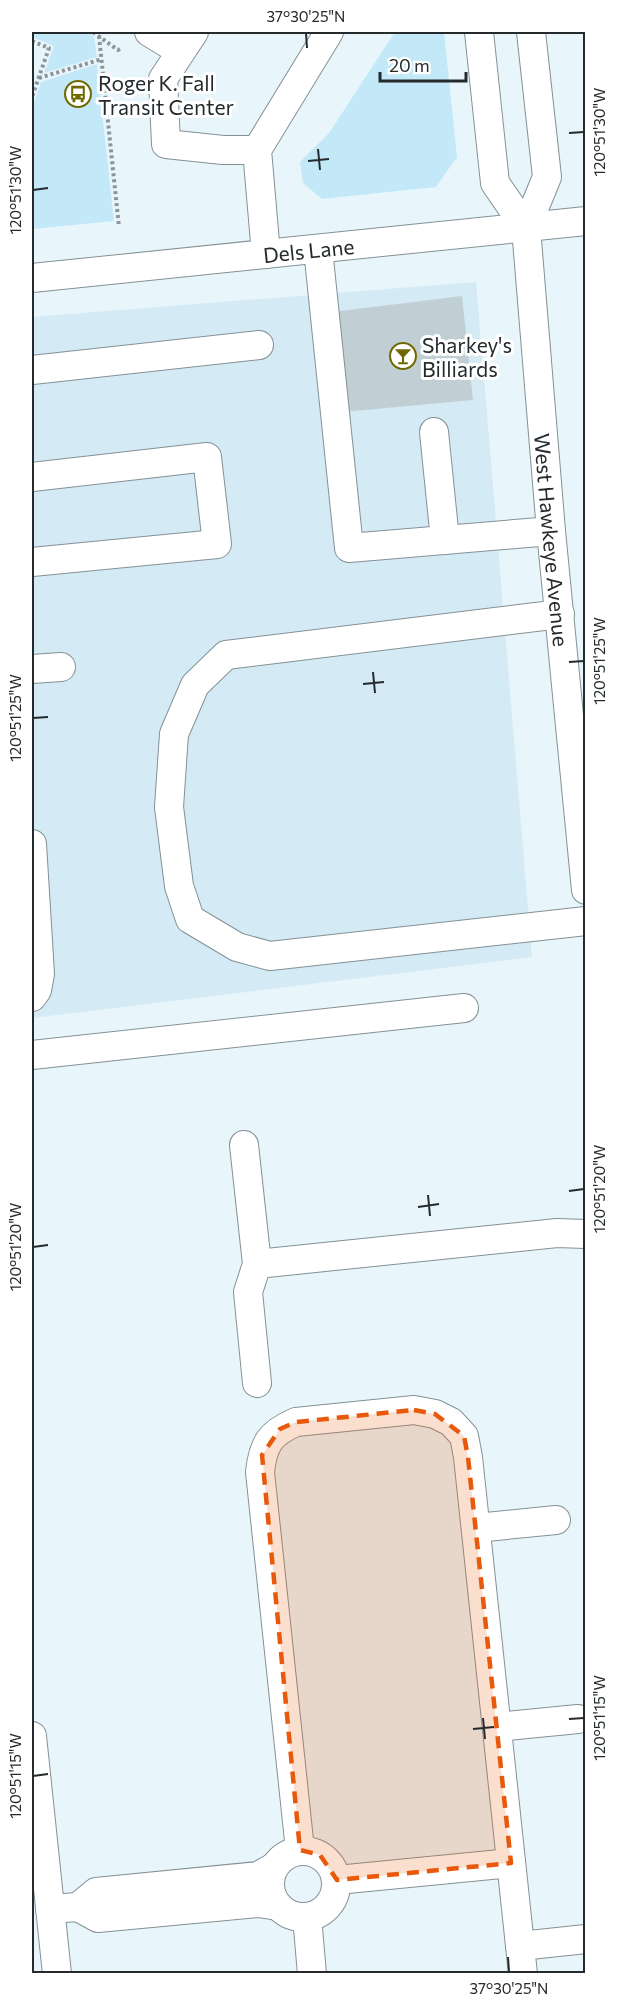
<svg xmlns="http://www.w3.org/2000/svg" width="617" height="2005" font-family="Commissioner,sans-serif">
  <rect width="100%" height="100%" fill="#e8f5fb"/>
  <!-- built -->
  <path fill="#d4eaf4" d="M476,282L532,957L32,1018V317Z"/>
  <!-- green -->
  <path fill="#c3e9f9" d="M32,32H87L94,36L97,57L44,73L54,46L32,37Z
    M395,32H444L457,157L436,187L322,199L303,183L300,162L329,133Z
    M97,64L114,221L32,229V108L41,82Z"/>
  <!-- building -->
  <path fill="#c1cfd4" d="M462,296L473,400L343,412L333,312Z"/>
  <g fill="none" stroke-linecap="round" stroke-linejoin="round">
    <defs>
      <g id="minor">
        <path d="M149,32L180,51"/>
        <path d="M194,32L163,79L166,144L223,150H257"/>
        <path d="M479,32L495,183L526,228"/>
        <path id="s1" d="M531,32L547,177L526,228L551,531L586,890"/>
        <path d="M318,249L349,548L551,531"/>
        <path d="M266,254L257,150L329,32"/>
        <path id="s2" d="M32,278L586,221"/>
        <path d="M32,370L259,345"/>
        <path d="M434,432L445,540"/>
        <path d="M32,477L207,457L217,544L32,562"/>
        <path d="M560,614L226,655L195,685L174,734L169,807L179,886L190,919L237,947L270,956L586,921"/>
        <path d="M32,669L61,667"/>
        <path d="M32,844L40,974L37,990L32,997"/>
        <path d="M32,1055L464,1008"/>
        <path d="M244,1145L257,1264L248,1292L257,1383"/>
        <path d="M257,1264L557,1233L586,1234"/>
        <path d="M476,1528L556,1520"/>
        <path d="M497,1727L578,1719"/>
        <path d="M32,1736L57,1974"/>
        <path d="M300,1850L260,1472C263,1444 270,1433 296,1422L414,1410L435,1414L451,1422L464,1436L468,1457L523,1974"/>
        <circle cx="303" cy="1884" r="33"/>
        <path d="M337,1880L511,1863"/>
        <path d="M78,1907L96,1892L258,1876L274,1867"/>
        <path d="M50,1909L78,1907L98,1918L259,1903L278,1906"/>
        <path d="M307,1917L312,1974"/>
        <path d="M520,1946L586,1939"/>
      </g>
    </defs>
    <!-- minor casing -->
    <use href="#minor" stroke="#849196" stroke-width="30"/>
    <!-- path -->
    <path stroke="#8c959a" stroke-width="4" stroke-dasharray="3 3" stroke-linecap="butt" d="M93,32L118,50L122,48
      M99,36L119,227
      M32,41L49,48L32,97
      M39,78L102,59"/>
    <!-- minor -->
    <use href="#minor" stroke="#fff" stroke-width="28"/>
  </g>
  <!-- marked area -->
  <path fill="#e8590c" fill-opacity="0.2" stroke="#e8590c" stroke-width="4.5" stroke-dasharray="12 8" stroke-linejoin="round" d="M414,1410L435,1414L464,1436L468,1457L511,1863L337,1880L320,1855L300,1850L262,1455L280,1429L296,1422Z"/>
  <!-- ticks -->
  <path fill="none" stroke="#252a2d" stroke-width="2" d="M306,33L307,48M569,133L584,132M318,149L320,170M308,161L329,159M33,190L48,188M569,662L584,661M373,672L375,693M363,684L384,682M33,718L48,717M569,1191L584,1189M428,1195L430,1216M418,1207L439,1204M33,1247L48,1245M483,1718L485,1739M569,1719L584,1718M473,1729L494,1727M33,1776L48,1774M508,1957L509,1972"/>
  <!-- icons -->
  <defs>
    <symbol id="bus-ring" viewBox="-11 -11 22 22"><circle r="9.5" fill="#fff" stroke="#716900" stroke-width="1.5"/><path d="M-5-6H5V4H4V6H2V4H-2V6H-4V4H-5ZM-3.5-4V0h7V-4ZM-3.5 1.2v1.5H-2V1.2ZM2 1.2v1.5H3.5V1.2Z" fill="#716900"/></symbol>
    <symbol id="bar-ring" viewBox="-11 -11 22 22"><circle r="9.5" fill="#fff" stroke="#716900" stroke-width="1.5"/><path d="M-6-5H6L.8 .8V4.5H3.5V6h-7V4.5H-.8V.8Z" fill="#716900"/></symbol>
  </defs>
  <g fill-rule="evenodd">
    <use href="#bus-ring" x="63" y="79" width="30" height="30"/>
    <use href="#bar-ring" x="388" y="341" width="30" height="30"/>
  </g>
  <g text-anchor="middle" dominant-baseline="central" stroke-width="6" stroke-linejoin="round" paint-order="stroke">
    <!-- poi labels -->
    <g font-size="21" fill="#252a2d" stroke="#fff" text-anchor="start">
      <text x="98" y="82">Roger K. Fall<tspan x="98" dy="24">Transit Center</tspan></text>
      <text x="422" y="344">Sharkey's<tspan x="422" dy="24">Billiards</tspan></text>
    </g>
    <!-- street labels -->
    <g font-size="21" fill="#252a2d" stroke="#fff">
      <text stroke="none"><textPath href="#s2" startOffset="278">Dels Lane</textPath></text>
      <text stroke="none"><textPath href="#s1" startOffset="514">West Hawkeye Avenue</textPath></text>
    </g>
  </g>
  <!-- border -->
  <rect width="617" height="2005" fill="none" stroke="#ffffff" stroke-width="66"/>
  <!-- scale -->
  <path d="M380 72v9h86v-9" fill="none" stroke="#252a2d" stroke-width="3"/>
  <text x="389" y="72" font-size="18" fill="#252a2d" stroke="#ffffff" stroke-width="4.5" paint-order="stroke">20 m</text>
  <rect x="33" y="33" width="551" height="1939" fill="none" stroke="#252a2d" stroke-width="2"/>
  <g font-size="15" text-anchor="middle" fill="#252a2d">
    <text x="306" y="22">37°30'25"N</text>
    <text transform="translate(600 132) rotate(-90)" y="5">120°51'30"W</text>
    <text transform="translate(16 190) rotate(-90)" y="5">120°51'30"W</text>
    <text transform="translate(600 661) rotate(-90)" y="5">120°51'25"W</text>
    <text transform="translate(16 718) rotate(-90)" y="5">120°51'25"W</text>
    <text transform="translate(600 1189) rotate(-90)" y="5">120°51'20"W</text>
    <text transform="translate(16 1247) rotate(-90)" y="5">120°51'20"W</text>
    <text transform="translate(600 1718) rotate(-90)" y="5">120°51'15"W</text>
    <text transform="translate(16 1776) rotate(-90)" y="5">120°51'15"W</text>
    <text x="509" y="1994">37°30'25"N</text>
  </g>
</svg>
